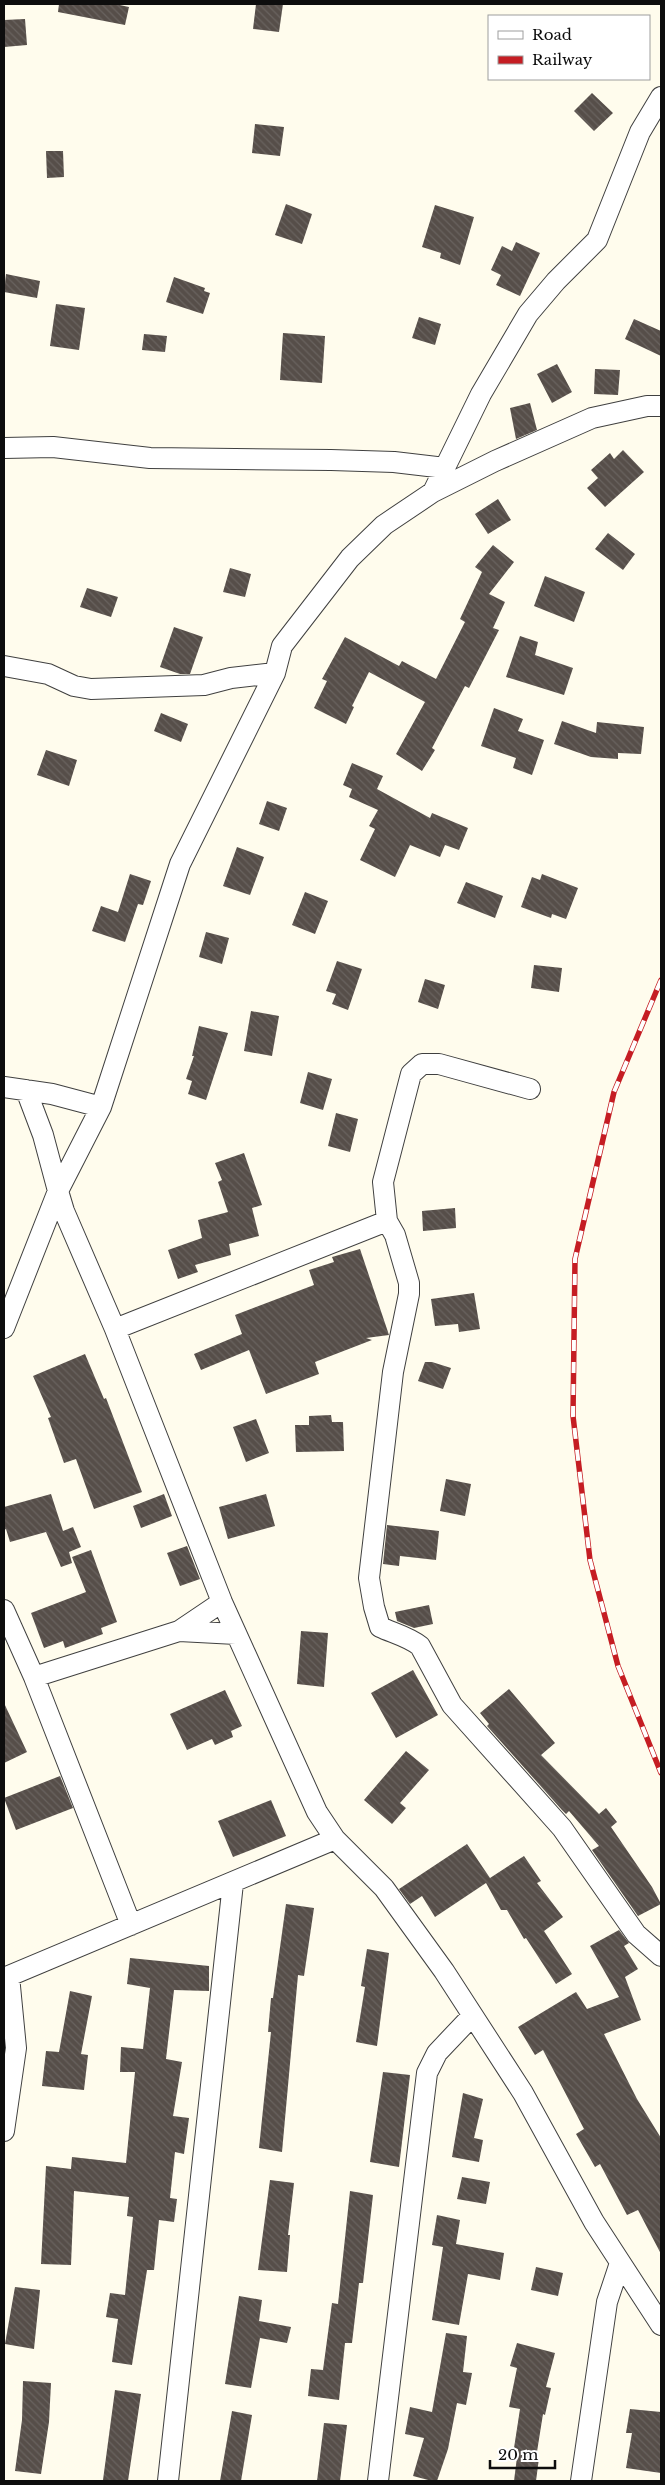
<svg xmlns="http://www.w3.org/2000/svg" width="665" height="2485" font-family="'Libre Baskerville',serif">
  <defs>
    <pattern id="building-back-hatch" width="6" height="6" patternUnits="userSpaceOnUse" patternTransform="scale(1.25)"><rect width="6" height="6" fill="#564e49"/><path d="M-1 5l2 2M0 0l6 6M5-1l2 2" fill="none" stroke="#69635f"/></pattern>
  </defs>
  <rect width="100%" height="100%" fill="#fffced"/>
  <!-- building -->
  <path fill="url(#building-back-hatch)" d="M59,4H115L129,7L125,25L58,12Z
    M256,4H283L279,32L253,29Z
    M25,19L27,45L4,47V20Z
    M592,93L613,113L594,131L574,111Z
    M255,124L284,127L280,156L252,153Z
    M46,151H63L64,177L47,178Z
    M286,204L312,214L302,244L275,235Z
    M435,205L474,217L460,265L440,258L441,253L422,247Z
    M516,242L540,253L520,296L496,285L501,275L491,270L502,246L512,251Z
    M6,274L40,281L37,298L4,292Z
    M174,277L205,288L204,291L210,293L203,314L166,302Z
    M56,304L85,308L79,350L50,346Z
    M419,317L441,324L435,345L412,338Z
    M634,319L661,331V356L625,339Z
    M283,333L325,336L322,383L280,380Z
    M144,334L167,336L165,352L142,350Z
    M557,364L572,392L552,403L537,374Z
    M595,369L620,370L618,395L594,394Z
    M530,403L537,430L516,439L510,408Z
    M623,450L644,472L605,507L587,488L598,478L591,470L610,453L614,459Z
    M498,499L511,520L488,534L475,514Z
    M608,533L635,554L623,570L595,549Z
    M493,545L514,562L489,594L505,602L493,628L499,630L469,688L465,686L432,748L435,750L422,771L396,754L425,702L369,672L352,706L354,707L346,724L314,708L327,681L322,679L345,637L399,666L402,661L436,679L465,622L460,619L482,572L475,567Z
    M230,568L251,574L245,597L223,592Z
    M545,576L585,592L574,622L534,606Z
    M87,588L118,597L111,617L80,607Z
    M174,627L203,637L190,674H180L160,667Z
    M520,636L538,642L535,655L573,668L564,695L506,677Z
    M494,708L523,719L518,731L544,740L532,775L513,768L516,758L481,746Z
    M161,713L188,724L181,742L154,731Z
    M562,721L596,733L597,722L644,727L641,754L618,753V759L591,757L554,744Z
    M46,750L77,760L69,786L37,775Z
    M352,763L383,776L377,789L430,818L432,813L468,828L459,850L445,845L440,857L410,845L395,877L360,860L375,829L369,826L378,810L349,797L352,789L343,785Z
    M267,801L287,808L279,831L259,824Z
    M237,847L264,857L250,895L223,886Z
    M130,874L151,881L143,905L138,904L125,942L92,931L101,906L118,912Z
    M542,874L578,888L566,919L552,914L551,918L521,907L532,877L540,880Z
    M466,882L503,896L495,918L457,903Z
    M305,892L328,901L315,934L292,925Z
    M206,932L229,938L222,964L199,957Z
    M337,961L362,969L348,1010L332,1004L336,994L326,991Z
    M534,965L562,968L559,992L531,988Z
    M425,979L445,985L438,1009L418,1002Z
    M251,1011L279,1016L272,1056L244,1051Z
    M199,1026L228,1033L206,1100L188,1094L192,1081L186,1079L194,1056H192Z
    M308,1072L332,1079L323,1110L300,1103Z
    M336,1113L358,1119L350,1152L328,1146Z
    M244,1153L262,1205L252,1208L259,1236L229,1244L231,1255L195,1265L198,1272L178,1279L168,1250L202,1238L198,1220L228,1212L218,1182L222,1180L215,1163Z
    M455,1208L456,1228L423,1231L422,1211Z
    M360,1249L389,1335L366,1338L372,1340L315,1362L319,1374L266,1394L249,1350L201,1370L194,1354L242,1334L235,1315L314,1285L309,1270L334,1262L332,1257Z
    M474,1293L480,1329L459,1332L458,1324L435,1326L431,1299Z
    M85,1354L104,1399L106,1398L142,1492L94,1509L76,1459L64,1463L48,1418L51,1417L33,1376Z
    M425,1362H432L451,1368L443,1389L418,1381Z
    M331,1415L332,1422H343L344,1451L296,1452L295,1425H309V1416Z
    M256,1419L269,1453L246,1462L233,1427Z
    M446,1479L471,1484L465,1516L440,1511Z
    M51,1494L63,1531L73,1527L81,1547L69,1552L72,1563L61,1567L46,1532L10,1542L6,1529L4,1530V1507Z
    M164,1494L172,1516L141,1528L133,1506Z
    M266,1494L275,1526L228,1539L219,1507Z
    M387,1525L439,1531L436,1560L400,1556L399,1566L383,1564Z
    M187,1546L200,1579L180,1586L167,1553Z
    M91,1550L117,1622L101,1628L103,1634L65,1648L63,1641L44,1648L31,1613L86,1592L72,1557Z
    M429,1605L433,1624L414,1628L397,1621L395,1612Z
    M301,1631L328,1633L324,1687L297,1684Z
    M413,1670L438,1715L396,1738L371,1693Z
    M509,1689L555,1743L541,1755L599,1814L606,1808L617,1822L611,1827L652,1887L661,1904L638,1916L592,1850L599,1846L569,1811L566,1814L562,1810L487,1726L489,1724L480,1713Z
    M225,1690L242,1726L231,1731L233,1737L215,1745L212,1739L187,1750L170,1714Z
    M4,1703L27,1752L4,1763Z
    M406,1751L429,1770L400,1803L406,1808L392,1824L364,1800Z
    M60,1776L73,1808L16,1830L4,1798Z
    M271,1800L286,1836L233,1857L218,1821Z
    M467,1844L490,1878L524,1856L541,1881L537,1883L563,1917L544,1931L572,1974L556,1984L526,1938L524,1939L507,1910H501L486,1883L435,1917L422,1896L410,1904L399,1889Z
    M286,1904L314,1908L304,1976L298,1975L282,2152L259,2148L271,2032H268L271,1998H273Z
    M619,1930L629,1943L624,1946L638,1969L625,1977L641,2020L604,2034L637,2099L661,2138V2254L638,2210L627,2215L600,2164L595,2167L576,2134L584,2129L543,2050L535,2055L518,2027L576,1992L587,2009L619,1997L590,1946Z
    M367,1949L389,1953L377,2046L356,2042L365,1987L361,1986Z
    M130,1958L209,1966V1991L174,1990L166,2059L182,2062L173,2116L189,2118L184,2154L175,2152L170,2198L177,2199L174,2222L159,2220L154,2270H147L132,2365L112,2362L118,2319L106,2317L110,2293L125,2295L133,2217L127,2216L129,2197L74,2191L71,2265L41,2264L46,2166L71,2169L72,2157L126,2163L135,2072H120L121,2047L143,2049L150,1988L127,1984Z
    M70,1991L92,1996L81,2054L88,2055L84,2090L42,2086L46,2051L59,2052Z
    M383,2072L410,2075L399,2167L370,2162Z
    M463,2093L483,2099L474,2138L483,2140L479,2162L452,2157Z
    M462,2177L490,2182L486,2204L457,2199Z
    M270,2180L294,2183L288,2235H290L287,2272L258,2270Z
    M350,2191L373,2195L363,2283H359L352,2343H345L339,2400L308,2396L311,2369L323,2370L332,2303L338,2304Z
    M437,2215L460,2220L456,2244L504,2253L500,2280L468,2274L459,2325L432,2320L443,2247L432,2245Z
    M536,2267L563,2273L558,2296L531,2290Z
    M15,2287L40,2290L34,2349L5,2344Z
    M239,2296L262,2300L259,2321L291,2327L287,2343L260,2338L251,2388L225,2384Z
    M446,2333L467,2336L463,2372L472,2373L466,2405L457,2403L448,2449L437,2481H432L413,2476L424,2438L405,2434L410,2407L432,2412Z
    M517,2343L555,2353L546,2387L551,2388L545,2415L543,2414L536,2458H539L536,2481H514L518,2449L514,2448L520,2409L509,2407L517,2368L510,2366Z
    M23,2381L51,2383L49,2422L41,2474L15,2471L22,2420Z
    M115,2390L141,2394L128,2481L103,2480Z
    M630,2409L661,2412V2473L626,2468L632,2433H626Z
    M232,2411L252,2415L241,2481H220Z
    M324,2423L347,2425L340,2481H317Z"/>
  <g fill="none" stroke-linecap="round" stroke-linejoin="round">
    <defs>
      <path id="minor" d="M661,406H647L592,418L495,461L433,492L384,525L350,558L282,646L275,673L180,864L101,1107L58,1191L64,1211L115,1329L222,1602L317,1812L335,1839L384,1888L444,1971L523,2093L594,2222L661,2325
        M4,448L53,447L150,458L331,460L394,462L445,468
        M433,492L481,394L528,314L556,281L597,240L640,132L661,97
        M4,666L48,674L74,686L91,689L204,685L231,678L275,673
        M4,1087L52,1094L101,1107
        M530,1089L439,1064H422L411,1074L383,1182L387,1221L395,1235L409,1283V1294L393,1372L369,1578L374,1607L380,1627C393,1633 409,1637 420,1646L452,1705L562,1828L636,1934L661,1956
        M4,1328L58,1191L43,1135L26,1090
        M115,1329L387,1221
        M4,1610L34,1677L131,1925
        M179,1631L236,1634
        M34,1677L179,1631L222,1602
        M4,1978L335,1839
        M4,2131L16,2048L9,1976
        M168,2481L233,1883
        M378,2481L427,2073L437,2053L472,2016
        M581,2481L607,2302L620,2263"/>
    </defs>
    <!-- minor casing -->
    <use href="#minor" stroke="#404040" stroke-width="22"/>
    <!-- minor -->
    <use href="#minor" stroke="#fff" stroke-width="20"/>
    <defs>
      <path id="rail" d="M661,980L614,1092L575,1259L573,1416L590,1560L618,1666L661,1773"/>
    </defs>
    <!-- rail casing -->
    <use href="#rail" stroke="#c51d23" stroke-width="5.5"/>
    <!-- rail -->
    <use href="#rail" stroke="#fff" stroke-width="4" stroke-dasharray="11" stroke-linecap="butt"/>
  </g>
  <!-- border -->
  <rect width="665" height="2485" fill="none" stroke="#0d0d0d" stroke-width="10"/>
  <!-- legend -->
  <rect x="488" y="15" width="162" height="65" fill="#ffffff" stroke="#9e9e9e"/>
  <rect x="498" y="31" width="25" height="8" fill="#ffffff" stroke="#9e9e9e"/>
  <text x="532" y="40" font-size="15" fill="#0d0d0d">Road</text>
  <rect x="498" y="56" width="25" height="8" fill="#c51d23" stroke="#9e9e9e"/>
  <text x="532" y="65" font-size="15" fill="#0d0d0d">Railway</text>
  <!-- scale -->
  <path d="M490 2460v8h65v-8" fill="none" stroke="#0d0d0d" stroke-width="2.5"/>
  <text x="498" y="2460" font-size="15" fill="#0d0d0d" stroke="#ffffff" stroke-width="4" paint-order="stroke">20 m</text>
</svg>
